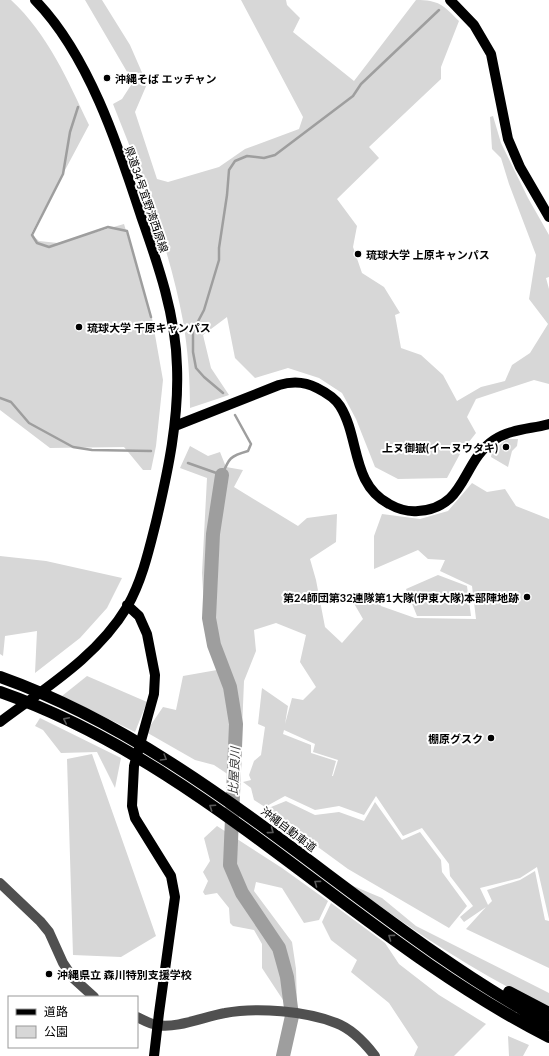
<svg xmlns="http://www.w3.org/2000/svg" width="549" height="1056" font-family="Lato,'Noto Sans JP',sans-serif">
  <rect width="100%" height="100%" fill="#fff"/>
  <!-- green -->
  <path fill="#d7d7d7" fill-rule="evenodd" d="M0,0H11C48,34 68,81 89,125L31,234L39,241L58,243L124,224L152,318L163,380L156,446L151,470H143L124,447L50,448L0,410Z
    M85,0H102L130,45L147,84L135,112L157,179L168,182L219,167L245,149L299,129L303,117L241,0H286L287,5L300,18L293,32L354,81L416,0C439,0 443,5 459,21L441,67V79L369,147L379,158L337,199L357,226L353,247L362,273L384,287L400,313L395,315L401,348L421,355L443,375L457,401L481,387L505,381L512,365L530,353L548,324L529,299L536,255L509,184L501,158L492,149L490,117L493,116L501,143L528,198L549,235V277L546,278L549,289V384L534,380L476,399L467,417L476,433L461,452L447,478L398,479L375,467L356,419L342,393L319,378L288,368L255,378L235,358L227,317L203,335L211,368L229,395L190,408C190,379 188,350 183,321C169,246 141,174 113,104L122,99L133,82Z
    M507,439H518L517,446L512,451L508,467L491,457L492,451Z
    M190,446L208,456L220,452L226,467L243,470L234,487L298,526L307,518L337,514L336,542L310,559L316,580L325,627L342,643L363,619L348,593L370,591L381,606L415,618L476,619L472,586L440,571L445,560L428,559L418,550L374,569V536L382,514L420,519L448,511L472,483L487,492L505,489L516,506L549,519V919L537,867L520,878L480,888L488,905L492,901L487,890L520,880L535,871L545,920L549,921V968L466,929L486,907L464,922L460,917L473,906L450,876L449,864L422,828L403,836L376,796L364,815L339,806L315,810L285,796L265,807L254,800L251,788L243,782L251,780L249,775L254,761L261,755L265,727L258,724L262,688L288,706L285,724L292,698L303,700L316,687L300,662L306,635L276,623L254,630L256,651L244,681L242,730H231L229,775L214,765L195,760L146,732L163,707L176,710L183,676L217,670L205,627L202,573L207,478L180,468ZM284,730L315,744L313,752L338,760L333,776H332L336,761L311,753V745L283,734Z
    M0,556L46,561L122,578L107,608L80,638L35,673L37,631L5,636L3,656L0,654Z
    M438,575L467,586L471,616H417L406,589Z
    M87,676L147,702L135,732L62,696Z
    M40,718L121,758L115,788L97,752L61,753L43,730L35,726Z
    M92,754L156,936L121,957L73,955L67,759Z
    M286,801L315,815L339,812L364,821L375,802L402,840L420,832L441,860L442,872L467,906L449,928L348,869L266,809Z
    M217,826L282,868L328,901L319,920L304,923L282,888L256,882L254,891L292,942L296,969L297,1004L283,1000L262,968V944L254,930L233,926L230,923L229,908L217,893L205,895L203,892L208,881L203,872L210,861L204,838Z
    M351,885L382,898L416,926L549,993V1008C479,975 413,931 351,885Z
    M331,903L385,943L399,964L439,995L486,1024L454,1056H414L418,1047L389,1003L351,972L357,960L331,940L322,922Z
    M508,1036L529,1045L523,1056H509Z"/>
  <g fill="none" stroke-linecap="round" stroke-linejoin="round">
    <!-- stream -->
    <path stroke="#9e9e9e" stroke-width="2.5" d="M78,107L70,132L63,174L32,235L37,243L49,247L108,227L127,231L151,317
      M223,393L204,377L196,368L193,352V331L204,310L219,260V248L227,195L229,170L235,161L247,156L264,158L275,155L353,96L361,84L439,10
      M0,398L11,402L29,423L73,447L92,450L151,451
      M188,463L222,475C229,458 230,456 248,451L251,444L235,415"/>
    <!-- river -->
    <path stroke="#9e9e9e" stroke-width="14" d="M222,475L213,534L209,618L214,645L230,687L236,724L230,865L242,893L279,948L287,977L292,1016L283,1056"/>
    <!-- minor -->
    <path stroke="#505050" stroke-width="10" d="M0,883L40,921L49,932L63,963L73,978L94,997
      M137,1017C143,1020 150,1024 157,1025C176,1029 206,1016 225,1013C257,1007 306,1011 336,1023C352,1029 365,1043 375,1056"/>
    <!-- major -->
    <path stroke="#000" stroke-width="10" d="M450,0L474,25L491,54L508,139L520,167L549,217
      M175,426L279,385C292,381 304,381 317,388C325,392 335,398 340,406C360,438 351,484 389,504C398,509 408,512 418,511C467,508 461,462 494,440C510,429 531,429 549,424
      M127,605L139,616L147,634L155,675L154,694L134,766L132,806L135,818L171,876L175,897L159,1013L154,1056
      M0,722C45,688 97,657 127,607C142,581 149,550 156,522C168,471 179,420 177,367C176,316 158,264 141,216C118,145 88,54 35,0"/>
    <!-- highway -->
    <path stroke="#000" stroke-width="12" d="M0,677C208,751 358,921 549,1024
      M0,692C207,764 356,939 549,1037
      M509,992L549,1013"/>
  </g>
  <!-- one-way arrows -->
  <defs><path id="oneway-chevron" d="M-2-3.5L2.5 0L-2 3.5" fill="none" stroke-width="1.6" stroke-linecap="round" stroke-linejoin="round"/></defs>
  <g stroke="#595959">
    <use href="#oneway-chevron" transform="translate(66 720) rotate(-154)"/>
    <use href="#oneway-chevron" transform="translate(164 758) rotate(31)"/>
    <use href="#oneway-chevron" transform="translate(212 807) rotate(-146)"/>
    <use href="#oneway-chevron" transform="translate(271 831) rotate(37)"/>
    <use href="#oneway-chevron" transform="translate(317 883) rotate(-144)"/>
    <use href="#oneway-chevron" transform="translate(391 937) rotate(-144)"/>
  </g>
  <!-- markers -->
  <g fill="#000" stroke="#fff" stroke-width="1.5">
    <circle cx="107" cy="78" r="4"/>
    <circle cx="358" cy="254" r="4"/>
    <circle cx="79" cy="327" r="4"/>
    <circle cx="506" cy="447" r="4"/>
    <circle cx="527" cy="597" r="4"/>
    <circle cx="491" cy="738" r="4"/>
    <circle cx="49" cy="974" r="4"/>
  </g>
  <g text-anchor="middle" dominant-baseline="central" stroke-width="4" stroke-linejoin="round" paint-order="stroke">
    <!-- poi labels -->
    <g font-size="11" font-weight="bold" fill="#000" stroke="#fff" text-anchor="start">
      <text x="115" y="78">沖縄そば エッチャン</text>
      <text x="366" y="254">琉球大学 上原キャンパス</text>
      <text x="87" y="327">琉球大学 千原キャンパス</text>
      <text x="498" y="447" text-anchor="end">上ヌ御嶽(イーヌウタキ)</text>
      <text x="519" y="597" text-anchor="end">第24師団第32連隊第1大隊(伊東大隊)本部陣地跡</text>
      <text x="483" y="738" text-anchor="end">棚原グスク</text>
      <text x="57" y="974">沖縄県立 森川特別支援学校</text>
    </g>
    <!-- street labels -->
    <g font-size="11" fill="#000" stroke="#fff">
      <text transform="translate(147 199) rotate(71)">県道34号宜野湾西原線</text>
      <text transform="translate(289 829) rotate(37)">沖縄自動車道</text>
    </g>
    <!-- water labels -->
    <g font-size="12" font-style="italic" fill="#3f3f3f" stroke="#fff">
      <text transform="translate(234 771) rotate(-87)">比屋良川</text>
    </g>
  </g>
  <!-- legend -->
  <rect x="8" y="996" width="130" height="52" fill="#ffffff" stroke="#999999"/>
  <rect x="16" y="1009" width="20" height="6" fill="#000000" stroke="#999999"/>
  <text x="44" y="1016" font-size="12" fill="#000000">道路</text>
  <rect x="16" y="1026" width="20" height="12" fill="#d7d7d7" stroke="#999999"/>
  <text x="44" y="1036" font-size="12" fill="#000000">公園</text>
</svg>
